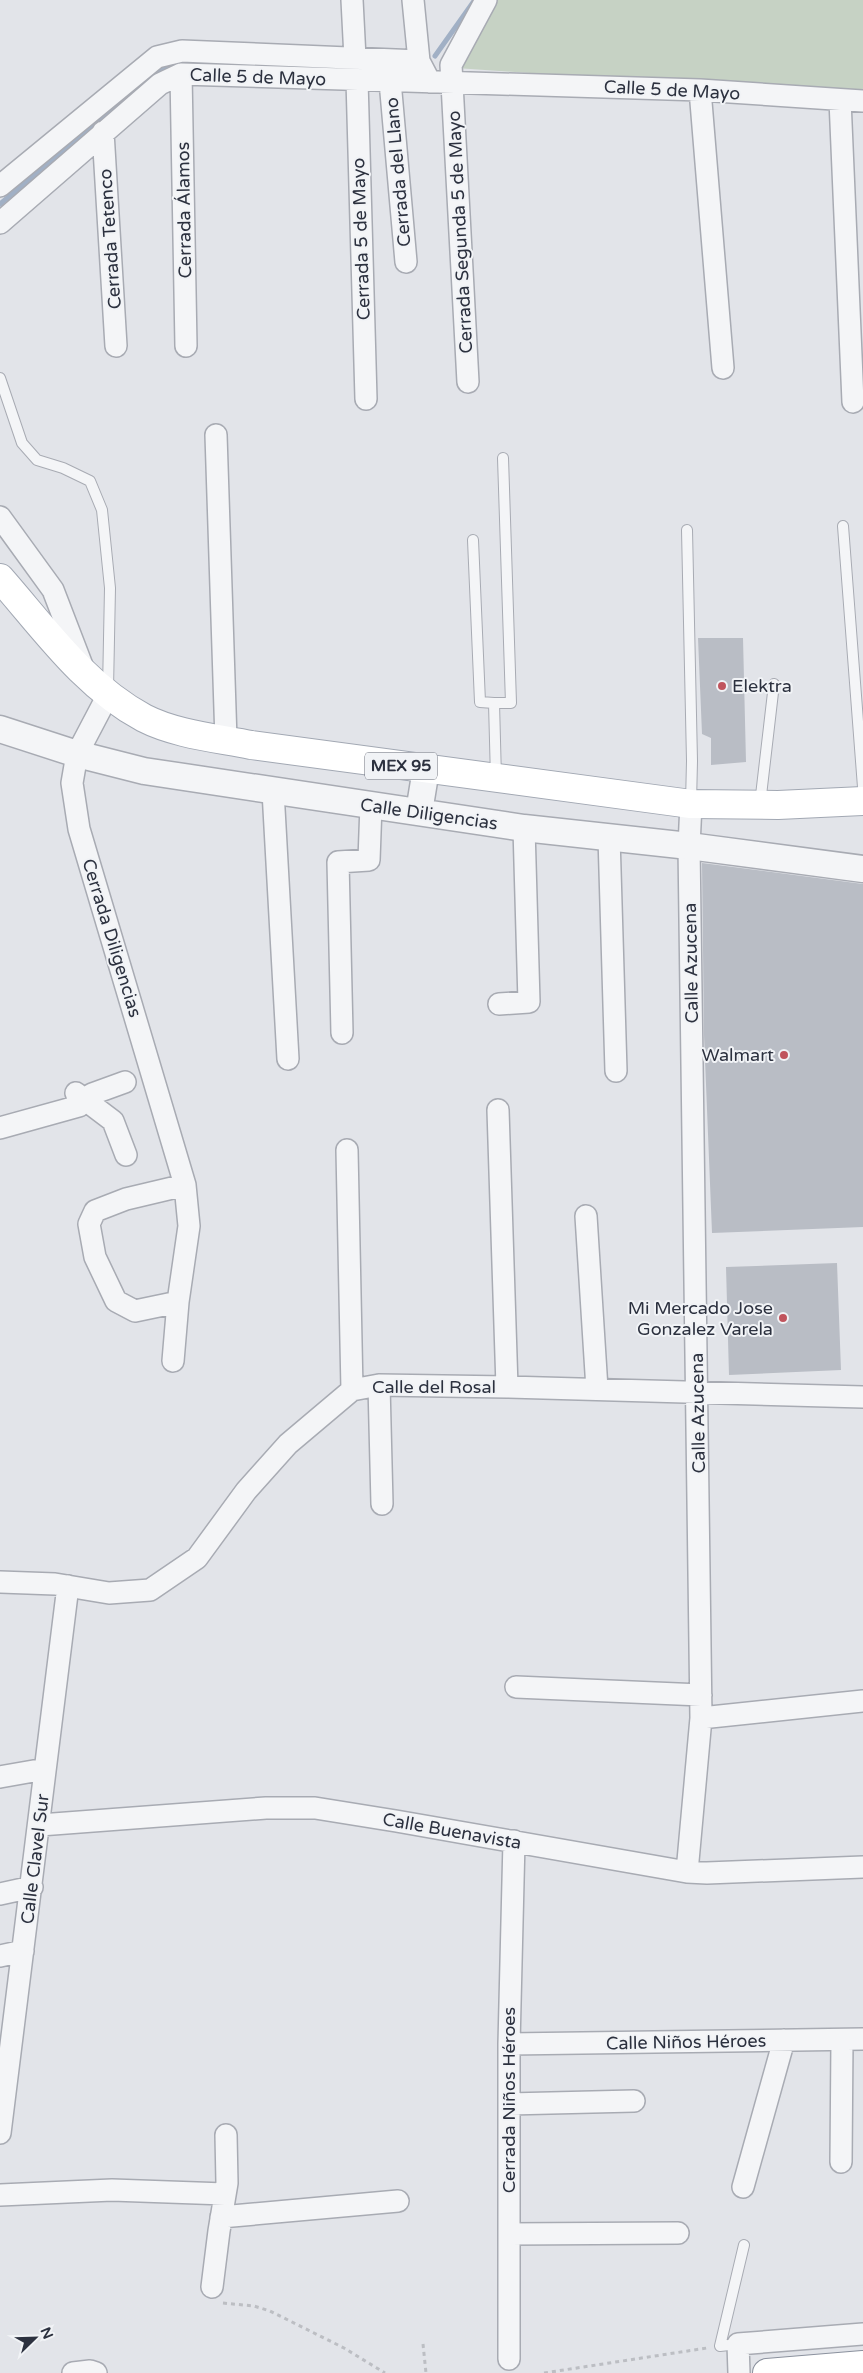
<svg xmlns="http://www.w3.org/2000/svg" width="863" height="2373" font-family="'Varela Round',sans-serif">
  <rect width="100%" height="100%" fill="#e2e4e9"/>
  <!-- green -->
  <path fill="#c6d2c4" d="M495,0H863V96L456,68Z"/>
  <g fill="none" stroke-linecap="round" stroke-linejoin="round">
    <!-- stream -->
    <path stroke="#a1b0c5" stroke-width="5" d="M435,56L474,1
      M0,204L167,65L189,62L269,66"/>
  </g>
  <!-- building -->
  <path fill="#b9bdc5" d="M698,638H743L746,762L711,765V738L702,734Z
    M702,863L863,884V1227L712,1233L704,1035Z
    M837,1263L841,1370L729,1375L726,1267Z"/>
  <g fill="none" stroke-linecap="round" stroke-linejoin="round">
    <defs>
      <path id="service" d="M0,378L22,443L37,460L63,468L90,481L102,510L110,588L108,689
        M843,526L863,787
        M687,530L692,761L691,803
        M473,540L480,702L494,703
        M496,778L494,703H511L503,458
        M760,804L774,684
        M738,2344L720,2346L744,2245"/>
      <path id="minor" d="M352,0L355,58
        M413,0L419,61
        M181,74L186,346
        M357,80L366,399
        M390,81L406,262
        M700,90L723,368
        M840,100L853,402
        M103,132L116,346
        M0,186L157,57L182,51L419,61L430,82
        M0,223L160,84L181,74L700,90L863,101
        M468,382L451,65L486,0
        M216,435L226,740
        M0,517L53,590L83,668
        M108,695L77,754L72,783L79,829L185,1185L189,1226L178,1302L173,1361
        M273,791L288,1059
        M609,837L616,1071
        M499,1004L529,1002L524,828
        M342,1033L338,862L369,860L371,805
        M76,1093L113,1121L126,1155
        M498,1110L507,1387
        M0,1128L79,1106L92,1094L125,1082
        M347,1150L352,1390
        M586,1216L597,1389
        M178,1302L135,1311L116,1301L95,1257L89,1224L95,1211L126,1199L185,1185
        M379,1385L382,1504
        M0,1582L55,1584L109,1593L150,1590L197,1558L246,1491L288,1444L352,1390L379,1385L507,1387L863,1397
        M516,1687L701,1695
        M701,1718L863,1701
        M0,1777L45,1769
        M40,1825L266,1808H315L396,1821L687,1872L707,1873L863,1867
        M687,1872L701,1718L689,846L691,804
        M0,1894L32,1887
        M0,1956L23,1951
        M509,2044L863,2039
        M509,2104L634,2101
        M0,2133L68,1586
        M841,2162L842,2040
        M743,2187L784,2040
        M0,2195L112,2190L225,2194
        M221,2217L398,2201
        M509,2234L678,2233
        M212,2287L219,2231L227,2183L226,2135
        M509,2359V2044L514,1841
        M73,2373L90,2371L96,2373
        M739,2373L738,2344L863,2334"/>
      <path id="tertiary" d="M0,729L77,754L144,771L524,828L689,846L863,869
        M419,812L426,769"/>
      <path id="primary" d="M0,578C44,628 84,686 144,718C175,734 216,738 251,745L691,804L778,805L863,801"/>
      <path id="motorway" d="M767,2373L863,2365"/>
    </defs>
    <!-- service casing -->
    <use href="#service" stroke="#a8abb3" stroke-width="12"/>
    <!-- minor casing -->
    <use href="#minor" stroke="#a8abb3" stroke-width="24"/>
    <!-- tertiary casing -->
    <use href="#tertiary" stroke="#a8abb3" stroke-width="29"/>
    <!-- primary casing -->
    <use href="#primary" stroke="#a2a8b3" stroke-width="30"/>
    <!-- motorway casing -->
    <use href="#motorway" stroke="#8b919e" stroke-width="30"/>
    <!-- path -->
    <path stroke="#bcbec3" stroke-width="3" stroke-dasharray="4 4" stroke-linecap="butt" d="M223,2303L254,2306L270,2311L344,2348L385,2373
      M423,2344L426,2373
      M544,2373L707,2348"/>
    <!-- service -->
    <use href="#service" stroke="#f4f5f7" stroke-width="10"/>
    <!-- minor -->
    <use href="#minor" stroke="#f4f5f7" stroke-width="21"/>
    <!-- tertiary -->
    <use href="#tertiary" stroke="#f4f5f7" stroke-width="26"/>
    <!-- primary -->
    <use href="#primary" stroke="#fff" stroke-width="28"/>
    <!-- motorway -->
    <use href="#motorway" stroke="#fff" stroke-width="28"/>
  </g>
  <!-- markers -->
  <g fill="#c0545d" stroke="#f1f3f6" stroke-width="2">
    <circle cx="722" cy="686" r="5"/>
    <circle cx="784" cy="1055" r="5"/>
    <circle cx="783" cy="1318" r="5"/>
  </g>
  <g text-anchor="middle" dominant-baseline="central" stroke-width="4" stroke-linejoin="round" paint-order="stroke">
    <!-- shield labels -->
    <rect fill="#f1f3f6" stroke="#676b76" stroke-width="1" x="365" y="752.5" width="72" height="27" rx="4"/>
    <g font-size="16" font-weight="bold" fill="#2c313f">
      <text x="401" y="766">MEX 95</text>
    </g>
    <!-- street labels -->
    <g font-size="18" fill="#2c313f" stroke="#f1f3f6">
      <text transform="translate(258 77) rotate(2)">Calle 5 de Mayo</text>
      <text transform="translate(672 90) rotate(3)">Calle 5 de Mayo</text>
      <text transform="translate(398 172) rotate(-95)">Cerrada del Llano</text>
      <text transform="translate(184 210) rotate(-91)">Cerrada Álamos</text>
      <text transform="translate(460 232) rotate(-93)">Cerrada Segunda 5 de Mayo</text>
      <text transform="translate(110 239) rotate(-94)">Cerrada Tetenco</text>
      <text transform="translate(361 239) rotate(-92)">Cerrada 5 de Mayo</text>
      <text transform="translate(429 814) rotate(8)">Calle Diligencias</text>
      <text transform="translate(112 938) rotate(73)">Cerrada Diligencias</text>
      <text transform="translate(691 963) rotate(-91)">Calle Azucena</text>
      <text x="434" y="1387">Calle del Rosal</text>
      <text transform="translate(698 1413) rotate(-91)">Calle Azucena</text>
      <text transform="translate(452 1831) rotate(10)">Calle Buenavista</text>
      <text transform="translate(35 1859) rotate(-83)">Calle Clavel Sur</text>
      <text transform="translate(686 2042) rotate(-1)">Calle Niños Héroes</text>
      <text transform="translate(509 2100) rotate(-90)">Cerrada Niños Héroes</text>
    </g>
    <!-- poi labels -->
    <g font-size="18" fill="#2c313f" stroke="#f1f3f6" text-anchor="end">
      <text x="732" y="686" text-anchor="start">Elektra</text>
      <text x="774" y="1055">Walmart</text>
      <text x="773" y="1308">Mi Mercado Jose<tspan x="773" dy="21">Gonzalez Varela</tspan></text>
    </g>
  </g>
  <!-- north arrow -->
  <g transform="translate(35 2338) rotate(67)" stroke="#f1f3f6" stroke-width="4" paint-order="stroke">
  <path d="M0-4L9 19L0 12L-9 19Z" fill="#2c313f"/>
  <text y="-8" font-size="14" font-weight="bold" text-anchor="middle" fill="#2c313f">N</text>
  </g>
</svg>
